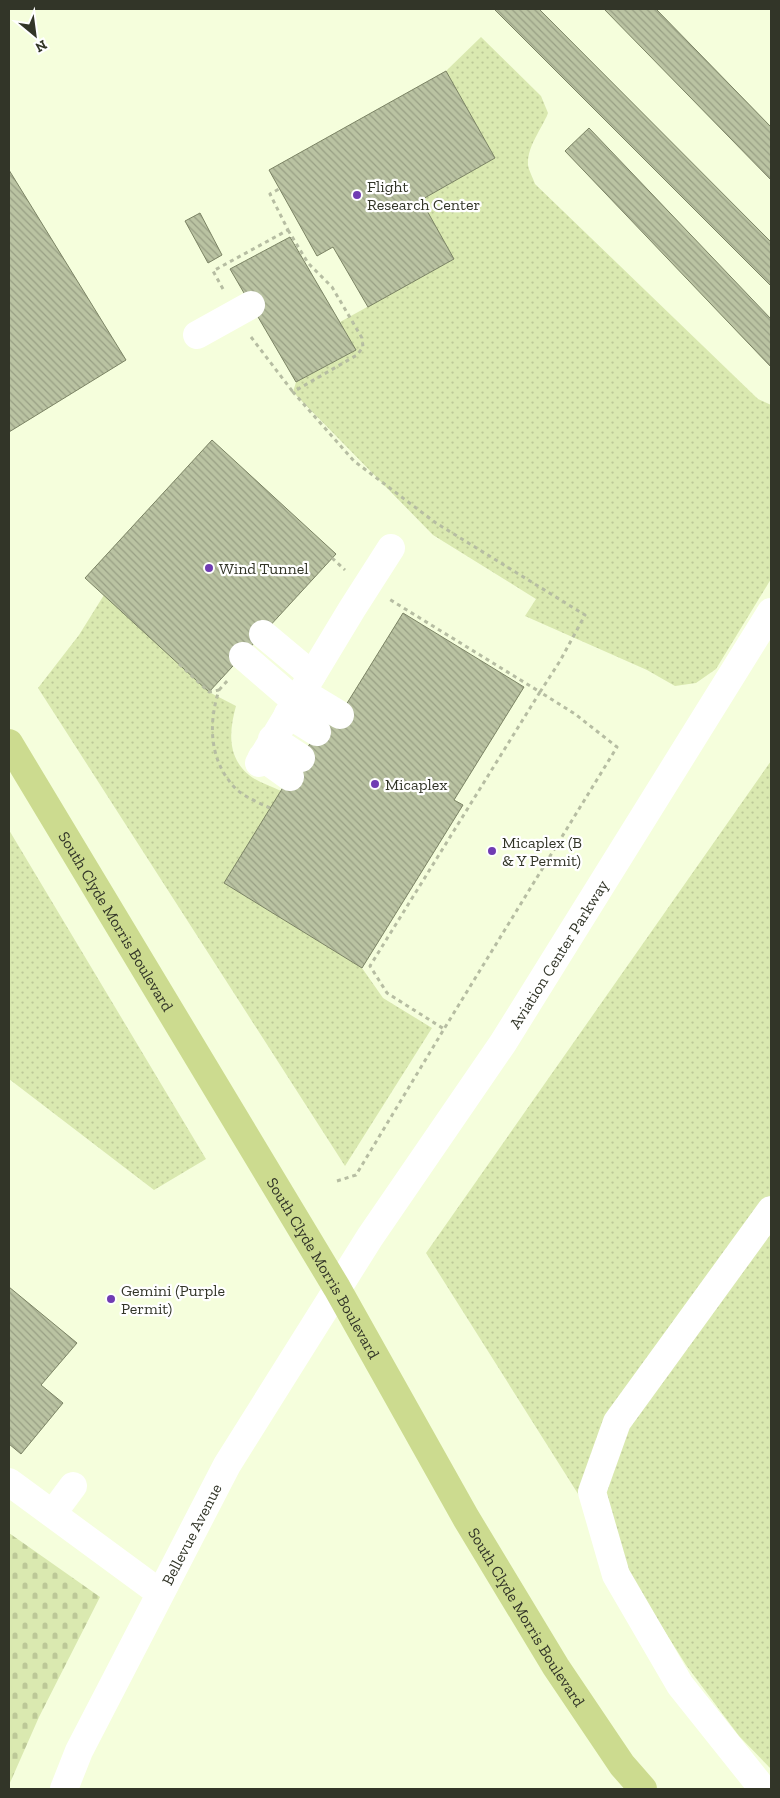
<svg xmlns="http://www.w3.org/2000/svg" width="780" height="1798" font-family="'Zilla Slab',serif">
  <defs>
    <pattern id="grass-dots" width="8" height="8" patternUnits="userSpaceOnUse" patternTransform="scale(1.25)"><rect width="8" height="8" fill="#dae9b0"/><path d="M2 2h.1M6 6h.1" fill="none" stroke="#bcc897" stroke-width="1.8" stroke-linecap="round"/></pattern>
    <pattern id="cemetery-stones" width="16" height="16" patternUnits="userSpaceOnUse" patternTransform="scale(1.25)"><rect width="16" height="16" fill="#dae9b0"/><path d="M2 7V4a2 2 0 0 1 4 0v3zM10 15v-3a2 2 0 0 1 4 0v3z" fill="#bcc897"/></pattern>
    <pattern id="building-back-hatch" width="6" height="6" patternUnits="userSpaceOnUse" patternTransform="scale(1.25)"><rect width="6" height="6" fill="#bac3a2"/><path d="M-1 5l2 2M0 0l6 6M5-1l2 2" fill="none" stroke="#989f84"/></pattern>
  </defs>
  <rect width="100%" height="100%" fill="#f5fedc"/>
  <!-- grass -->
  <path fill="url(#grass-dots)" d="M481,37L541,96L548,113C542,129 527,146 528,165C529,171 533,178 535,184L758,399L771,405V579L716,669L696,683L675,686L647,670L525,616L536,599L433,535L293,392L296,382L356,350L340,322L454,259L421,200L495,158L446,71Z
    M104,595L209,692L236,706C229,731 227,757 249,775C257,782 271,786 281,791L224,883L362,968L383,998L432,1028L345,1166L38,688L79,635Z
    M771,761V1769L739,1736L686,1665L426,1253Z
    M9,830L206,1159L154,1190L9,1079Z"/>
  <!-- cemetery -->
  <path fill="url(#cemetery-stones)" d="M9,1533L100,1597L39,1717L9,1785Z"/>
  <!-- building -->
  <path fill="url(#building-back-hatch)" stroke="#7b8364" d="M494,9H539L771,242V286Z
    M604,9H656L771,127V180Z
    M446,71L495,158L421,200L454,259L368,307L333,247L317,256L269,170Z
    M589,128L771,319V367L565,151Z
    M9,170L126,360L9,432Z
    M200,213L222,255L208,263L185,221Z
    M290,237L356,350L296,382L230,269Z
    M212,440L336,554L209,692L85,578Z
    M403,613L524,687L454,800L463,805L362,968L224,883L327,716L336,721Z
    M9,1287L77,1343L41,1385L63,1403L21,1454L9,1444Z"/>
  <g fill="none" stroke-linecap="round" stroke-linejoin="round">
    <!-- path -->
    <path stroke="#b6bda2" stroke-width="3" stroke-dasharray="4 4" stroke-linecap="butt" d="M288,230L308,263L332,287L362,338L363,347L357,355L293,392L354,461L436,523L585,615L560,661L540,692L575,714L617,747L444,1029
      M223,289L213,271L288,230L270,194L279,189
      M251,337L293,392
      M332,558L345,570
      M179,664L209,692L219,690C208,724 209,761 236,789C245,797 259,803 270,808
      M219,690L229,679
      M337,1181L356,1175L444,1029L387,993L370,966L540,692L389,599"/>
    <!-- minor -->
    <g stroke="#fff" stroke-width="28">
      <path d="M197,335L251,305"/>
      <path d="M263,634L312,675"/>
      <path d="M243,656L295,701"/>
      <path d="M302,692L340,715"/>
      <path d="M288,714L317,732"/>
      <path d="M272,739L301,758"/>
      <path d="M262,757L290,777"/>
      <path d="M259,763L352,609L391,548"/>
      <path d="M9,1482L160,1593"/>
      <path d="M53,1513L73,1486"/>
      <path id="s1" d="M64,1789L79,1751L227,1465L370,1237L503,1043L771,612"/>
      <path d="M763,1789L680,1685L616,1575L592,1492L617,1422L771,1210"/>
    </g>
    <!-- major -->
    <path stroke="#ccdb8f" stroke-width="28" id="s2" d="M9,743L337,1288L466,1518L556,1667L622,1765L643,1789"/>
  </g>
  <!-- markers -->
  <g fill="#703cb3" stroke="#fff" stroke-width="2">
    <circle cx="357" cy="195" r="5"/>
    <circle cx="209" cy="568" r="5"/>
    <circle cx="375" cy="784" r="5"/>
    <circle cx="492" cy="851" r="5"/>
    <circle cx="111" cy="1299" r="5"/>
  </g>
  <g text-anchor="middle" dominant-baseline="central" stroke-width="4.5" stroke-linejoin="round" paint-order="stroke">
    <!-- poi labels -->
    <g font-size="16" fill="#323528" stroke="#fff" text-anchor="start">
      <text x="367" y="186">Flight<tspan x="367" dy="18">Research Center</tspan></text>
      <text x="219" y="568">Wind Tunnel</text>
      <text x="385" y="784">Micaplex</text>
      <text x="502" y="842">Micaplex (B<tspan x="502" dy="18">&amp; Y Permit)</tspan></text>
      <text x="121" y="1290">Gemini (Purple<tspan x="121" dy="18">Permit)</tspan></text>
    </g>
    <!-- street labels -->
    <g font-size="16" fill="#323528" stroke="#fff">
      <text stroke="none"><textPath href="#s2" startOffset="208">South Clyde Morris Boulevard</textPath></text>
      <text stroke="none"><textPath href="#s1" startOffset="972">Aviation Center Parkway</textPath></text>
      <text stroke="none"><textPath href="#s2" startOffset="612">South Clyde Morris Boulevard</textPath></text>
      <text stroke="none"><textPath href="#s1" startOffset="285">Bellevue Avenue</textPath></text>
      <text stroke="none"><textPath href="#s2" startOffset="1016">South Clyde Morris Boulevard</textPath></text>
    </g>
  </g>
  <!-- border -->
  <rect width="780" height="1798" fill="none" stroke="#323528" stroke-width="20"/>
  <!-- north arrow -->
  <g transform="translate(35 35) rotate(151)" stroke="#ffffff" stroke-width="4" paint-order="stroke">
  <path d="M0-4L9 19L0 12L-9 19Z" fill="#323528"/>
  <text y="-8" font-size="14" font-weight="bold" text-anchor="middle" fill="#323528">N</text>
  </g>
</svg>
